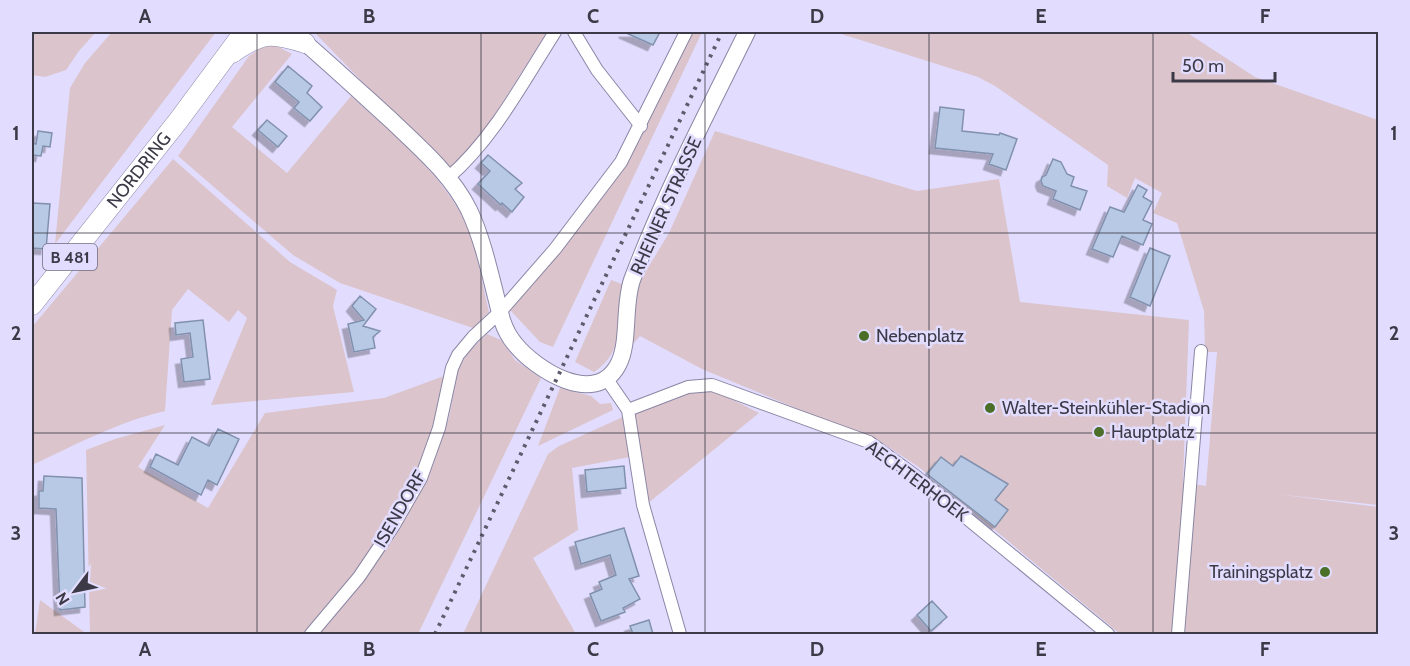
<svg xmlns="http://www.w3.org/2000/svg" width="1410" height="666" font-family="Cabin,sans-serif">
  <defs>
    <filter id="shadow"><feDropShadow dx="-5.5" dy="5.5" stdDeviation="0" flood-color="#0004"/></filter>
  </defs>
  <rect width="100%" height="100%" fill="#e2ddff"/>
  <!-- green -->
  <path fill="#dbc4cb" d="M32,32H96L79,51L66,70L45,77L32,75Z
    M112,32H216L55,244L70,88L85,63Z
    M314,32H547L482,135L448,170Z
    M690,32H702L553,347L540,342L510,310L562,247L625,163Z
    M835,32H1186L1255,77L1378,120V505L1276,494L1378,507V634H1120L920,468L887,446L702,369L640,336L633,344L618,340C612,355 607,363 594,372L575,362L611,280L635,289L669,233L715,131L917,191L999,179L1020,302L1189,320L1183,482L1206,486L1217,352H1205L1204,311L1177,223L1153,213L1162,193L1135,178L1127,198L1107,186L1108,165L995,86L978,77Z
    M275,45L292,54L232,127L287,173L351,96C390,132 435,167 461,214C477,244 481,279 489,312L473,328L340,283L293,255L178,156L249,56L261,48Z
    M173,159L290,262L337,290L333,306L354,392L211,405L247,318L238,310L229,322L188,289L172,310L165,411C118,422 75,445 32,465V327Z
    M487,334L501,340L515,360L541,378L418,634H317L363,581L400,526L428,479L449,417L458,369L469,351Z
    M444,376L436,424L418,476L356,574L306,634H90L86,450L115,439L165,425L138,467L208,508L265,413L384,398Z
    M560,388L591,396L600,404L611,403L613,410L538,446Z
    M712,389L759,413L647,504L634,413L688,393Z
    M625,416L630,457L572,468L578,530L533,558L576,634H463L548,454L559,446Z
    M40,600L87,634H35Z"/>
  <!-- building -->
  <path fill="#b8c9e6" stroke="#8191ad" stroke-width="1.5" filter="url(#shadow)" d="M624,32H660L653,45Z
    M288,66L312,86L307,93L322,107L310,121L294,108L299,102L275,82Z
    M940,107L964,110L962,131L999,135L1000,133L1017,139L1006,170L989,164L993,154L935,148Z
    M267,120L287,136L278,147L258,130Z
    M38,131L52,133L50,147L43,146L41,156L32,155V143L36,144Z
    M488,155L522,183L515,189L524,197L512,212L502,203L501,205L478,184L490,171L481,163Z
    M1053,159L1061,162L1067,174L1074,177L1071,186L1087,191L1080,210L1053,199L1056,191L1043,186L1041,181L1042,177L1046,175Z
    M1138,185L1147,190L1143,197L1152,202L1143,220L1152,224L1143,245L1122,236L1113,257L1092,249L1110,207L1124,212Z
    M32,203L50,204L46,249L32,248Z
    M1150,248L1170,256L1150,306L1130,297Z
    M360,296L376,309L363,326L380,331L373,337L375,348L354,352L348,324L364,320L352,306Z
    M203,320L210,379L184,382L181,359L193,357L190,333L176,335L175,323Z
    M218,429L239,439L217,485L208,480L201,495L150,467L156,454L178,465L192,437L209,446Z
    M961,456L1008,484L995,500L1008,510L995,527L927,474L941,457L953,466Z
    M624,466L626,488L587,492L585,470Z
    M44,476L82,478L85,607L60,610L56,509L39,508V491H43Z
    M624,528L639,576L629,579L640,599L623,608L625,612L601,621L590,594L602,589L599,582L616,575L610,555L581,564L575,542Z
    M932,601L947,617L931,631L917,615Z
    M649,620L653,634H633L630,626Z"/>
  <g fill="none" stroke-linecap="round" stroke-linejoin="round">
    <defs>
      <path id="minor" d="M574,32L597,70L641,126
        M448,178C494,138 523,82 555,32
        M606,378L628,410L643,505L680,634
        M628,410L688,387L712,385L869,442L914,475L1108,634
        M311,634L359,577L394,525L421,478L439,428L452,368L458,355L473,337L500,312L555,249L621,162L686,32
        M1178,634L1201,351"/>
      <path id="tertiary" d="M296,35C329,63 360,92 392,121C420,148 451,174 469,210C485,244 492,284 502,320C505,329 508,336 515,344C535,369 595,408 618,365C630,343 623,306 632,280C664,195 707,113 747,32"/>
      <g id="primary">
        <path d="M232,53C262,32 271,32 305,43"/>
        <path id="s1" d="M32,305L178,121L244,32"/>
      </g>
    </defs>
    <!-- minor casing -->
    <use href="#minor" stroke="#8a86a4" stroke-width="14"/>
    <!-- tertiary casing -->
    <use href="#tertiary" stroke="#8a86a4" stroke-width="18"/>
    <!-- primary casing -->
    <use href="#primary" stroke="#8a86a4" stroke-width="21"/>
    <!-- minor -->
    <use href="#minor" stroke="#fff" stroke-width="12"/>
    <!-- tertiary -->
    <use href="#tertiary" stroke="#fff" stroke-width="16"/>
    <!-- primary -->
    <use href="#primary" stroke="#fff" stroke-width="20"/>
    <!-- rail -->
    <path stroke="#5e5b6c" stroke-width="4" stroke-dasharray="3 6" stroke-linecap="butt" d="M435,634L722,32"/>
  </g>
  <!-- grid -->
  <path fill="none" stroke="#3c3a47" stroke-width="1.5" stroke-opacity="0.55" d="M257,32V634M481,32V634M705,32V634M929,32V634M1153,32V634M32,233H1378M32,433H1378"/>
  <!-- markers -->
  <g fill="#4b6f29" stroke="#e2ddff" stroke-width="2">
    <circle cx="864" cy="336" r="6"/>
    <circle cx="990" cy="408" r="6"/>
    <circle cx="1099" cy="432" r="6"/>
    <circle cx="1325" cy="572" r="6"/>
  </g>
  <g text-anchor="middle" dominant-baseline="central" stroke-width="5" stroke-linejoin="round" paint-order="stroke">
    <!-- shield labels -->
    <rect fill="#e2ddff" stroke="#6e6b7e" stroke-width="1.5" x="43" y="244" width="54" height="26" rx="4.5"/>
    <g font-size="16" font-weight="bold" fill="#3c3a47">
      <text x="70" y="257">B 481</text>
    </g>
    <!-- street labels -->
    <g font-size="18" fill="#3c3a47" stroke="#e2ddff">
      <text stroke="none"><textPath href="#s1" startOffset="172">NORDRING</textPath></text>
      <text transform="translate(666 206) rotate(-66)">RHEINER STRASSE</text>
      <text transform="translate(917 481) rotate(37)">AECHTERHOEK</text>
      <text transform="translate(400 509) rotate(-60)">ISENDORF</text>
    </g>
    <!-- poi labels -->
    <g font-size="18" fill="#3c3a47" stroke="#e2ddff" text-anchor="start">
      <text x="876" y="336">Nebenplatz</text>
      <text x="1002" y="408">Walter-Steinkühler-Stadion</text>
      <text x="1111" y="432">Hauptplatz</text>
      <text x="1313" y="572" text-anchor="end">Trainingsplatz</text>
    </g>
  </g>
  <!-- border -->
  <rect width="1410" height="666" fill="none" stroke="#e2ddff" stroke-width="66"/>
  <!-- north arrow -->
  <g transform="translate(75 591) rotate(238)" stroke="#e2ddff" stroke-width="4.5" paint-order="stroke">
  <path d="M0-4.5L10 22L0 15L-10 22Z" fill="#3c3a47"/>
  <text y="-9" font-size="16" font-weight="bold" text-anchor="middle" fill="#3c3a47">N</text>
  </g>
  <!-- scale -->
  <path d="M1173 72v9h102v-9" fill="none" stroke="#3c3a47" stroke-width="3"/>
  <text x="1182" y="72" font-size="18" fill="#3c3a47" stroke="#e2ddff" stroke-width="4.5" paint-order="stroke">50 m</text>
  <rect x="33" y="33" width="1344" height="600" fill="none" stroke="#3c3a47" stroke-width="2"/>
  <g font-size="20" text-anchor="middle" font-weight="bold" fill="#3c3a47">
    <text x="145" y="23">A</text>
    <text x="369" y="23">B</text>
    <text x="593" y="23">C</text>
    <text x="817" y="23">D</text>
    <text x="1041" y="23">E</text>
    <text x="1265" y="23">F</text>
    <text x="16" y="140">1</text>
    <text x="1394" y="140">1</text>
    <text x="16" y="340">2</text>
    <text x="1394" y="340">2</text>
    <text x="16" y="540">3</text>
    <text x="1394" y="540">3</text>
    <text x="145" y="656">A</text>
    <text x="369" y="656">B</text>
    <text x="593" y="656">C</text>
    <text x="817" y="656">D</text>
    <text x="1041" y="656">E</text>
    <text x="1265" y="656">F</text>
  </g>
</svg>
